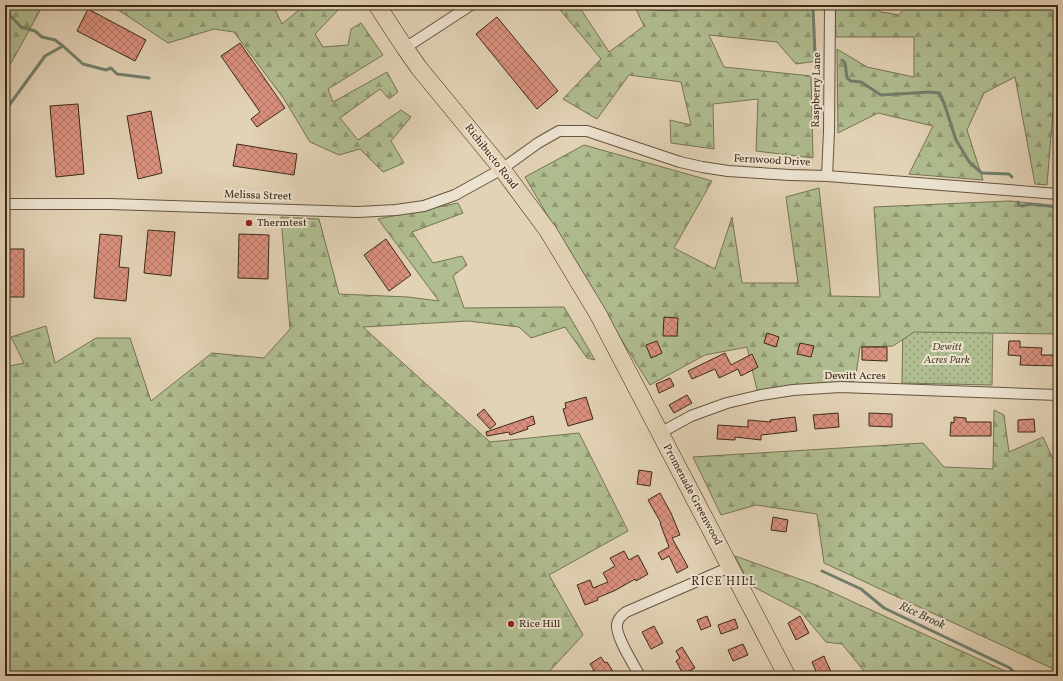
<svg xmlns="http://www.w3.org/2000/svg" width="1063" height="681" font-family="Vollkorn,serif">
  <defs>
    <pattern id="green-dots" width="8" height="8" patternUnits="userSpaceOnUse"><rect width="8" height="8" fill="#b0bd90"/><path d="M2 2h.1M6 6h.1" fill="none" stroke="#909a74" stroke-width="1.8" stroke-linecap="round"/></pattern>
    <pattern id="forest-firs" width="22" height="20" patternUnits="userSpaceOnUse"><rect width="22" height="20" fill="#b0bd90"/><path d="M5 1l3.5 6h-7zM16 11l3.5 6h-7z" fill="#909a74"/></pattern>
    <pattern id="building-cross-hatch" width="8" height="8" patternUnits="userSpaceOnUse"><rect width="8" height="8" fill="#da907e"/><path d="M0 0l8 8M0 8l8-8" fill="none" stroke="#b27666"/></pattern>
  </defs>
  <rect width="100%" height="100%" fill="#e2d2b6"/>
  <filter id="stains"><feTurbulence type="fractalNoise" baseFrequency=".005" numOctaves="4"/><feColorMatrix values="0 0 0 0 .2 0 0 0 0 .09 0 0 0 0 .02 0 0 0 .5 -.17"/></filter>
  <radialGradient id="worn" r=".72"><stop offset=".6" stop-color="#630" stop-opacity="0"/><stop offset="1" stop-color="#630" stop-opacity=".3"/></radialGradient>
  <!-- green -->
  <path fill="url(#green-dots)" stroke="#767452" d="M903,321L993,323L992,385L902,383Z"/>
  <!-- forest -->
  <path fill="url(#forest-firs)" stroke="#767452" d="M12,5H43L5,74V18Z
    M105,5H273L282,24L305,5H343L315,34L323,47L348,45L351,29L361,23L383,55L328,89L333,102L387,72L398,92L389,99L380,89L340,118L358,140L401,110L411,117L391,141L404,163L383,172L360,149L339,155L310,142L284,99L234,32L214,29L168,43L114,7Z
    M556,5H578L609,52L644,26L634,5H649L651,10L676,11L677,5H811L813,8L815,54L818,61L796,64L777,42L709,35L724,67L811,76L813,158L756,151L758,99L713,104L714,149L671,143L670,120L691,125L681,82L629,75L597,119L563,99L601,59Z
    M835,5H874L881,12L899,15L907,5H980L981,10L1009,11L1008,5H1058V112H1053L1047,185L1035,184L1015,77L984,93L967,130L983,180L909,174L933,126L878,113L838,133L837,49L867,67L914,77V37H836Z
    M584,145L712,181L674,248L715,269L732,217L742,283H798L786,197L819,188L831,296L880,297L874,207L1010,201L1058,206V334L914,332L893,346L860,347L855,381L757,390L747,347L705,355L650,385L599,304L525,177Z
    M458,203L463,213L412,232L433,263L462,256L467,265L453,276L464,308L564,307L595,360L587,358L565,327L531,338L519,327L468,321L363,327L490,442L579,433L628,531L549,575L583,635L545,676H5V367L24,363L11,337L46,326L55,363L96,338H130L151,401L212,353L264,358L290,329L281,217L319,219L339,294L408,297L439,301L378,219Z
    M994,410L1004,415L1009,452L1043,437L1058,470V671L824,563L817,514L756,505L721,515L693,457L923,443L944,467L993,469Z
    M735,556L816,585L1016,676H868L842,644L826,642L800,611L750,585Z"/>
  <g fill="none" stroke-linecap="round" stroke-linejoin="round">
    <!-- stream -->
    <path stroke="#727f6d" stroke-width="3" d="M811,5L813,8L815,54L818,61
      M5,10L21,27L35,31L42,37L55,40L63,46
      M842,60L845,63L847,78L851,81L861,82L881,95L930,92L939,93L944,103L956,140L970,163L982,173L1009,174L1012,177
      M5,109L10,104L45,56L63,46L83,64L106,70L111,68L117,74L149,78
      M1018,202L1019,205L1022,206L1031,204L1058,207
      M822,571L861,589L884,608L1010,668L1017,676"/>
  </g>
  <!-- building -->
  <path fill="url(#building-cross-hatch)" stroke="#3d2a15" d="M88,9L146,40L135,61L77,31Z
    M497,17L558,91L537,109L476,34Z
    M240,43L285,108L257,127L251,119L260,112L221,56Z
    M78,104L84,174L56,177L50,106Z
    M151,111L162,173L138,179L127,116Z
    M237,144L297,154L294,175L233,166Z
    M148,230L175,232L171,276L144,273Z
    M100,234L122,236L119,267L129,268L126,301L94,298Z
    M239,234L269,235L268,279L238,278Z
    M386,239L411,275L389,291L364,255Z
    M5,249H24V297H5Z
    M664,317L678,318L677,336H663Z
    M767,333L779,337L776,347L764,343Z
    M657,341L662,353L651,358L646,345Z
    M1009,341H1020V347L1042,348L1041,355H1058V366L1020,365L1021,356L1008,355Z
    M800,343L814,346L811,357L797,354Z
    M862,347H887V361L862,360Z
    M725,353L731,365L752,354L758,367L741,376L738,369L719,378L715,369L692,379L688,371Z
    M670,378L674,386L659,393L656,384Z
    M687,395L692,403L674,413L669,405Z
    M586,397L593,419L568,426L563,409L566,408L565,403Z
    M484,409L496,424L490,429L477,415Z
    M838,413L839,427L815,429L813,415Z
    M869,413L892,414V427L869,426Z
    M533,416L535,424L527,427L528,429L510,435L509,432L487,436L486,432Z
    M795,417L797,431L761,435V440L735,437V440L717,439L718,425L748,427V420L771,422L770,420Z
    M954,417L966,418V422H991V436H950L951,422L954,423Z
    M1034,419L1035,432H1018V420Z
    M639,470L652,472L650,486L637,484Z
    M660,493L671,513L680,535L672,538L688,567L677,573L669,556L662,560L658,553L669,547L660,523H661L648,500Z
    M773,517L788,520L786,532L771,530Z
    M624,551L629,560L638,555L648,574L636,581L635,579L616,590L597,598L598,600L585,605L577,585L590,580L593,588L608,582L603,573L615,566L610,558Z
    M707,616L711,626L701,630L697,620Z
    M800,616L809,633L796,640L788,623Z
    M735,619L738,628L721,634L718,625Z
    M654,626L663,643L651,649L642,632Z
    M743,644L748,655L733,661L728,650Z
    M682,647L695,668L683,674L676,661L680,658L676,651Z
    M824,656L826,661L833,676H818L812,662Z
    M601,657L605,663L607,662L614,673L610,676H585L594,670L590,664Z"/>
  <g fill="none" stroke-linecap="round" stroke-linejoin="round">
    <defs>
      <path id="minor" d="M405,48L471,5
        M827,176L829,131L830,5
        M5,204H110L358,212L396,210L424,206L455,195L502,169L538,143L559,131H587L680,162L702,167L728,171L790,175L827,176L1058,194
        M660,433L691,416L727,403L761,395L793,390L840,387L1058,395
        M640,676C634,665 615,636 617,624C618,619 622,615 626,612L730,567"/>
      <path id="primary" d="M377,5L405,48L419,68L502,169L548,231L598,314L787,676"/>
    </defs>
    <!-- minor casing -->
    <use href="#minor" stroke="#66543d" stroke-width="12"/>
    <!-- primary casing -->
    <use href="#primary" stroke="#3d2a15" stroke-width="18"/>
    <!-- minor -->
    <use href="#minor" stroke="#ece2d0" stroke-width="10"/>
    <!-- primary -->
    <use href="#primary" stroke="#e2d2b6" stroke-width="17"/>
  </g>
  <!-- markers -->
  <g fill="#8f2418" stroke="#ece2d0" stroke-width="1.5">
    <circle cx="249" cy="223" r="4"/>
    <circle cx="511" cy="624" r="4"/>
  </g>
  <g text-anchor="middle" dominant-baseline="central" stroke-width="4" stroke-linejoin="round" paint-order="stroke">
    <!-- street labels -->
    <g font-size="11" fill="#3d2a15" stroke="#ece2d0">
      <text transform="translate(817 90) rotate(-89)">Raspberry Lane</text>
      <text transform="translate(491 157) rotate(52)">Richibucto Road</text>
      <text transform="translate(772 161) rotate(3)">Fernwood Drive</text>
      <text transform="translate(258 196) rotate(2)">Melissa Street</text>
      <text x="855" y="376">Dewitt Acres</text>
      <text transform="translate(692 495) rotate(62)">Promenade Greenwood</text>
    </g>
    <!-- poi labels -->
    <g font-size="11" fill="#3d2a15" stroke="#ece2d0" text-anchor="start">
      <text x="257" y="223">Thermtest</text>
      <text x="519" y="624">Rice Hill</text>
    </g>
    <!-- park labels -->
    <g font-size="11" font-style="italic" fill="#54472e" stroke="#ece2d0">
      <text x="947" y="347">Dewitt<tspan x="947" dy="13">Acres Park</tspan></text>
    </g>
    <!-- neighbourhood labels -->
    <g font-size="12" letter-spacing="1" fill="#3d2a15" stroke="#ece2d0">
      <text x="724" y="582">RICE HILL</text>
    </g>
    <!-- water labels -->
    <g font-size="12" font-style="italic" fill="#4f4632" stroke="#ece2d0">
      <text transform="translate(922 616) rotate(25)">Rice Brook</text>
    </g>
  </g>
  <!-- margin -->
  <rect width="1063" height="681" fill="none" stroke="#e2d2b6" stroke-width="20"/>
  <rect x="6" y="6" width="1051" height="669" fill="none" stroke="#3d2a15" stroke-width="2"/>
  <rect x="10" y="10" width="1043" height="661" fill="none" stroke="#3d2a15"/>
  <rect width="100%" height="100%" filter="url(#stains)"/>
  <rect width="100%" height="100%" fill="url(#worn)"/>
</svg>
